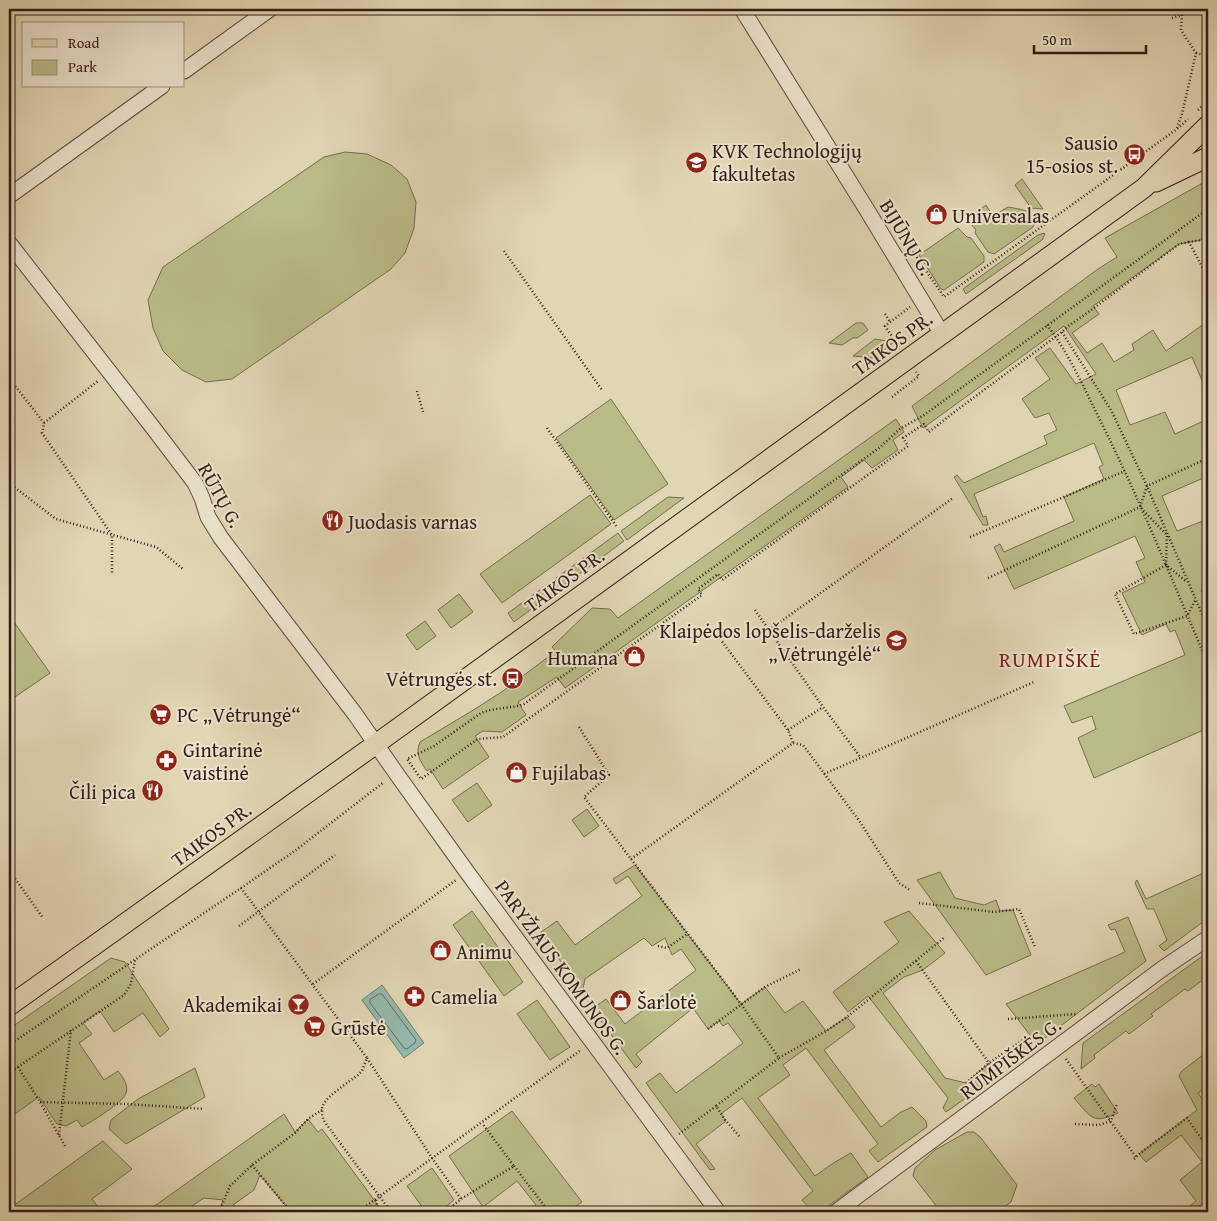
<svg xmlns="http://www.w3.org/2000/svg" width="1217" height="1221" font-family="'Gentium Book Plus',serif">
  <rect width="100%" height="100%" fill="#e1d6b4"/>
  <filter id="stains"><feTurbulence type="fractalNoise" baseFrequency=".004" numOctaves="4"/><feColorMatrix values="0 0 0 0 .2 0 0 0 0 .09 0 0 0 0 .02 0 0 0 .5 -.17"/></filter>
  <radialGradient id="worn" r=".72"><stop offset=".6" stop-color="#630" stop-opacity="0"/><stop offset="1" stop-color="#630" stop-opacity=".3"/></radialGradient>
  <!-- green -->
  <path fill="#babc88" stroke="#746c4f" d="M345,152L367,154L391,165L407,179L416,202L414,228L405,253L391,269L232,379L206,382L182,370L163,351L153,328L148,300L163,267L324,157Z
    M1022,179L1043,209L1031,208L1015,185Z
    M1208,180V234L1201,240L1179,244L1093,306L1099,314L1072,333L1087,353L1102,343L1114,362L1134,350L1132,344L1153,330L1166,351L1208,321V384L1204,385L1192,357L1116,390L1130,425L1165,412L1175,434L1208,419V476L1162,496L1177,531L1208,519V587L1201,590L1208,607V728L1094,778L1078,738L1096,729L1092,716L1072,723L1064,706L1185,655L1175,630L1170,632L1166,624L1142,635L1122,593L1145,582L1136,562L1145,558L1135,536L1014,589L994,547L1000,544L1004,552L1074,521L1064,497L1104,479L1099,467L1103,465L1094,443L974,494L983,517L986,516L988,525H983L954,477L957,475L964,483L1047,444L1044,436L1057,430L1049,413L1035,418L1022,399L1050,379L1035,358L1050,348L1076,384L1096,374L1064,326L923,428L912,406L1098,269L1117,257L1105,238Z
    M986,205L993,216L1008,207C1019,209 1041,211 1033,227L994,254L988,252L975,233L976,230L967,219Z
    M958,228L967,237L971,238L984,256V262L944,290L941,289L919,255Z
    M1044,233L1045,234L1042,240L966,294L963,289L1038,235Z
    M856,323H863L868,330L857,338H853L842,345L829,343Z
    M875,339L894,342L874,358L853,356Z
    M611,399L668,484L614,520L556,438Z
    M896,419L904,432L893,440L898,450L872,468L864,460L841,477L848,487L565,688L557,677L518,702L526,715L502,732L483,731L475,736L489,757L443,789L430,769L427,771C420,761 415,754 420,742L475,709L503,691L556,651L552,647L592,608L610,609L618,618Z
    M590,495L611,524L502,603L480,574Z
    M668,497L684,498L627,540L621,531Z
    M618,533L624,541L514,622L508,613Z
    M459,594L473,612L451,628L438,610Z
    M9,615L50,673L12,699L9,694Z
    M425,621L436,636L417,650L406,635Z
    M477,783L492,805L468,822L452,800Z
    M587,809L599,826L584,837L572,820Z
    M635,865L741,1004L765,987L785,1013L803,1001L826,1031L847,1017L855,1027L824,1050L881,1127L901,1112L912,1107L926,1121L927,1127L878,1162L869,1151L878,1144L806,1048L783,1065L790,1075L758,1098L815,1176L835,1162L851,1153L868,1177L820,1212H813L802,1200L813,1191L742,1098L721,1114L726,1121L696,1144L715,1169L710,1170L646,1083L660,1073L676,1093L743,1043L728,1023L723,1026L719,1021L708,1029L693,1008L636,1054L642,1062L636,1068L592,1009L606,999L625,1024L696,970L681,949L672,955L665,938L652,946L644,938L585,979L582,993L541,932L557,921L575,945L642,896L628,876L616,884L613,879Z
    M1208,871V918L1164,951L1159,946L1167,940L1154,909H1147L1135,883L1137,880L1146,899Z
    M940,872L955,898L984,905L996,900L1000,911L1013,910L1031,955L986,975L917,880Z
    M472,911L523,982L504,996L453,925Z
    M909,911L945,953L923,970L904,977L883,993L945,1078L966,1083L989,1063L996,1077L946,1112L943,1108L948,1098L868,996L848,1012L833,992L899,942L884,922Z
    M1128,917L1146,961L1037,1044L1006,1004L1125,952L1115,929L1111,930L1108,925Z
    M1208,952V976L1188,991L1185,989L1151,1014L1153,1016L1129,1034L1126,1031L1094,1055L1095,1058L1081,1069L1083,1043Z
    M111,958L125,962L169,1029L160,1037L143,1013L114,1032L100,1011L83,1023L92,1034L79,1043L104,1080L118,1071C122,1076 129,1085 126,1093C123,1103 92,1121 82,1127L77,1120L66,1126L57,1124L39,1097L9,1118V1029Z
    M537,1000L570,1047L550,1060L517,1014Z
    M1208,1051V1086L1198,1093L1208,1107V1199L1191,1212H1182L1196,1201L1180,1180L1202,1162L1181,1135L1146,1162L1139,1154L1197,1110L1179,1076L1182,1071Z
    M195,1068L205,1097L126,1144L109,1129L111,1120L138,1099Z
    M1092,1084L1095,1087L1099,1084L1118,1113C1092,1125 1091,1117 1074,1098Z
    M512,1111L582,1202L567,1212H527L536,1205L517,1181L483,1207L449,1156Z
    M284,1114L295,1132L308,1119L318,1132L322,1129L383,1212H291L260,1175L254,1190L233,1205L238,1212H219L223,1200L204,1198L183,1212H146Z
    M967,1132H974L981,1138L1017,1185L1011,1202L1001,1209L1003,1212H941L913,1176L915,1168L935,1150Z
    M103,1141L132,1169L92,1199L102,1212H9V1209Z
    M432,1168L454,1200L447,1206L455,1212H426L407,1186Z"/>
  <!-- water -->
  <path fill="#94b9ab" stroke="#6c7b6f" d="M382,985L424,1043L404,1058L362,1000Z"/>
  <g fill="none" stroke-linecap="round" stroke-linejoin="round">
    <!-- shore -->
    <path stroke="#626b60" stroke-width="1" d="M379,994H382L416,1040L415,1043L407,1049L404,1048L370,1003V1000Z"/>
    <defs>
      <path id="minor" d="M742,9L867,210L942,334
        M184,71L270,9
        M9,196L162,86
        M9,243L154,429L195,483L202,498L208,517L221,538L355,714L396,773L467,872L718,1212
        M836,1212L1162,969L1208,938"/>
      <path id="major" d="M1156,182L1208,157
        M9,1006L113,932L376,744L1144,188L1208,125"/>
    </defs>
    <!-- minor casing -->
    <use href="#minor" stroke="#5c4b3e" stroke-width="17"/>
    <!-- major casing -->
    <use href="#major" stroke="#2f1d16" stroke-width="21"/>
    <!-- path -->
    <path stroke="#2f1d16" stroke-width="2.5" stroke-dasharray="1 2.5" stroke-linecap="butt" d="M1172,18L1182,15L1183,9
      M1196,53L1208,56
      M1198,110L1208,101
      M1177,128L1182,114L1196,53L1181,30L1182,15
      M901,234L944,297L1177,129L1188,119
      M1208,234L1201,240L1189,242L1208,278
      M1189,242L1179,244L1094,308L1067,327L1062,332L953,413L929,432L924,424L903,438L908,446L722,580L718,574L698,589L702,595L503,737L478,739L421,779L407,759L434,746L481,713C495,707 511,709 524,704L879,448L900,429L924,415L1208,209
      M504,251L602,390
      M1205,301L1208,308
      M885,314L890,322
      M1047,325C1068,352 1082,384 1097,414C1138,495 1172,580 1208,664
      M1062,332L1111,410L1147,486L1208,628
      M899,347L885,326L910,307
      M9,378L44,423L42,433L112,535V575
      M417,391L423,412
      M892,397L919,376L916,372
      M44,423L98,381
      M547,428L617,527
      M9,483L56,519L156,547L183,569
      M1141,508L1167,535L1166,565L1187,582
      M970,537L1125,471
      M1166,565L1115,594L1134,634L1187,616L1196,599
      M988,578L1140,507L1147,486L1208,458
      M755,610L823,707L861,758
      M769,630L953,498
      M718,636L788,730L793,743
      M579,727L609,775L584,797L741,1004L779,1058L716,1106L726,1121L740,1137
      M788,730L823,707
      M824,774L1034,682
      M631,859L793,743L803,745L809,753L860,822L899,883L910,890
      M9,870L43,918
      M241,888L367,1058L362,1071L358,1075C349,1082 328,1095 323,1105C321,1110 322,1116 324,1121L391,1212
      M919,903L994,912L1019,909L1035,947
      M239,926L335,855
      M658,946L667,948L687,934
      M916,961L989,1063
      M313,984L456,880
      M1008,1019L1076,1014
      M708,1029L765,987L801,969
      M9,1045L241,888L296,850L384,782
      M367,1058L432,1158L461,1199
      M779,1058L826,1031L847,1017L945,937
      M1066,1059L1136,1157
      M18,1067L40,1102L65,1146
      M9,1073L124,995L131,984L135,960
      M966,1083L989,1063L1023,1040
      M40,1102L127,1104L204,1109
      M1075,1124L1099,1125L1111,1121L1117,1104
      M679,1134L716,1106
      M59,1135L71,1030
      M1134,1159L1139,1154L1187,1118L1208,1148
      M252,1165L291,1212
      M514,1166L549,1212
      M376,1200L378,1212
      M219,1212L230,1186L252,1165L295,1133L308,1119L322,1110
      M358,1212L581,1050
      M445,1212L461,1199L514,1166L482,1123"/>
    <!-- minor -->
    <use href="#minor" stroke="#ece4ce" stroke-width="15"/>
    <!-- major -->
    <use href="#major" stroke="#e1d6b4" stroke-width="19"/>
  </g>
  <!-- icons -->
  <defs>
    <symbol id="bus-disc" viewBox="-11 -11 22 22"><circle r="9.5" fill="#8f2418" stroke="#ece4ce"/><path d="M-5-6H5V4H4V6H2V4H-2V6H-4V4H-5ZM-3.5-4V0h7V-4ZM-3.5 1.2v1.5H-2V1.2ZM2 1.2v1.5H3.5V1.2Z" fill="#fff"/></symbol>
    <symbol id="university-disc" viewBox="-11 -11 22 22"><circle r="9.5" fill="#8f2418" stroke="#ece4ce"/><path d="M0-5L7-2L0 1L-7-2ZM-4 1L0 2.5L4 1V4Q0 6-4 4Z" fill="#fff"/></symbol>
    <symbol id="shop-disc" viewBox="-11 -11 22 22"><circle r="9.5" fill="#8f2418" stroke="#ece4ce"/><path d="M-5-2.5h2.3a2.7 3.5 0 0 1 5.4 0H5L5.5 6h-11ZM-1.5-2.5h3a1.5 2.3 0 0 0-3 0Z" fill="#fff"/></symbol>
    <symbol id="restaurant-disc" viewBox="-11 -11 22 22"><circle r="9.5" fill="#8f2418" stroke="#ece4ce"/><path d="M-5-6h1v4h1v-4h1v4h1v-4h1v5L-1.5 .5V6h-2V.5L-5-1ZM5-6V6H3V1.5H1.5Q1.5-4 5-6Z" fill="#fff"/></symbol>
    <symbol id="school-disc" viewBox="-11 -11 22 22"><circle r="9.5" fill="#8f2418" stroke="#ece4ce"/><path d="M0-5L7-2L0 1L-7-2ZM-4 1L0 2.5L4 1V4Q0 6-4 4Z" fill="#fff"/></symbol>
    <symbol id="supermarket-disc" viewBox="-11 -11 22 22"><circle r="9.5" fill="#8f2418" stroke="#ece4ce"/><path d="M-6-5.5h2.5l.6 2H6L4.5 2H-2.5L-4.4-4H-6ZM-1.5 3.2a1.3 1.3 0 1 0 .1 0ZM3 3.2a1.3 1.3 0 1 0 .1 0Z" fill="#fff"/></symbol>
    <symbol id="pharmacy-disc" viewBox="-11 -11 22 22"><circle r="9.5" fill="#8f2418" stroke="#ece4ce"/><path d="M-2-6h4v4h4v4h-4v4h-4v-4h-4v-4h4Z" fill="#fff"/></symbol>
    <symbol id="bar-disc" viewBox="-11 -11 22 22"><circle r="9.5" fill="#8f2418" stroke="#ece4ce"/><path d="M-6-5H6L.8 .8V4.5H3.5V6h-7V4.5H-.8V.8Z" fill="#fff"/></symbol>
  </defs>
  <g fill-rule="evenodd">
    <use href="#bus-disc" x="1122" y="142" width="25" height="25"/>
    <use href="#university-disc" x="684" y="150" width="25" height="25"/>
    <use href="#shop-disc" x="924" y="202" width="25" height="25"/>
    <use href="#restaurant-disc" x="320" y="508" width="25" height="25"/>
    <use href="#school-disc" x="884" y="628" width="25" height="25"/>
    <use href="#shop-disc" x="622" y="644" width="25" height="25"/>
    <use href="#bus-disc" x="500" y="666" width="25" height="25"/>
    <use href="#supermarket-disc" x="148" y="702" width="25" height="25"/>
    <use href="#pharmacy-disc" x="154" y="748" width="25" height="25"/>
    <use href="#shop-disc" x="504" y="760" width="25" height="25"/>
    <use href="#restaurant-disc" x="140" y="778" width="25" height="25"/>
    <use href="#shop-disc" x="428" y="938" width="25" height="25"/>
    <use href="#pharmacy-disc" x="402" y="984" width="25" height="25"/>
    <use href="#shop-disc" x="608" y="988" width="25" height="25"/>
    <use href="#bar-disc" x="286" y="992" width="25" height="25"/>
    <use href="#supermarket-disc" x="302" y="1014" width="25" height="25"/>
  </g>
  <g text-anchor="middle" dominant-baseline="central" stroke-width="4" stroke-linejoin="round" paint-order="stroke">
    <!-- poi labels -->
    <g font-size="20" fill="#2f1d16" stroke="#ece4ce" text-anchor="start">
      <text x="1118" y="142" text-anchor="end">Sausio<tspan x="1118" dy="23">15-osios st.</tspan></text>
      <text x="712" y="150">KVK Technologijų<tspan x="712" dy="23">fakultetas</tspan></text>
      <text x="952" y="215">Universalas</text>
      <text x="348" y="521">Juodasis varnas</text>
      <text x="881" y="630" text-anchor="end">Klaipėdos lopšelis-darželis<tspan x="881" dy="23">„Vėtrungėlė“</tspan></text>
      <text x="618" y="657" text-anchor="end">Humana</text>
      <text x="497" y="678" text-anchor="end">Vėtrungės st.</text>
      <text x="177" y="714">PC „Vėtrungė“</text>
      <text x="183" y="749">Gintarinė<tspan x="183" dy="23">vaistinė</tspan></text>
      <text x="532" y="772">Fujilabas</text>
      <text x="136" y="791" text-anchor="end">Čili pica</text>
      <text x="456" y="951">Animu</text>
      <text x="431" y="996">Camelia</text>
      <text x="637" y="1001">Šarlotė</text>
      <text x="282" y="1004" text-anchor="end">Akademikai</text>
      <text x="331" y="1027">Grūstė</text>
    </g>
    <!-- street labels -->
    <g font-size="20" fill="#2f1d16" stroke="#ece4ce">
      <text transform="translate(907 237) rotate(59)">BIJŪNŲ G.</text>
      <text transform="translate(892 343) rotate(-36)">TAIKOS PR.</text>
      <text transform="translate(221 495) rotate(61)">RŪTŲ G.</text>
      <text transform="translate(564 580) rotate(-36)">TAIKOS PR.</text>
      <text transform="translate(211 834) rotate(-36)">TAIKOS PR.</text>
      <text transform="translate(562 967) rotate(54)">PARYŽIAUS KOMUNOS G.</text>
      <text transform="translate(1010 1058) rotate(-37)">RUMPIŠKĖS G.</text>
    </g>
    <!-- neighbourhood labels -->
    <g font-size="21" letter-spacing="1" fill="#7a1f14" stroke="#ece4ce">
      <text x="1050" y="659">RUMPIŠKĖ</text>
    </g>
  </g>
  <!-- margin -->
  <rect width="1217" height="1221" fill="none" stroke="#e1d6b4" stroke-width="30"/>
  <rect x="10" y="10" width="1197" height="1201" fill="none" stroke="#2f1d16" stroke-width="2.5"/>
  <rect x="15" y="15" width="1187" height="1191" fill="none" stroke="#2f1d16"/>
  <!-- legend -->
  <rect x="22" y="22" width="162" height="65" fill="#ece4ce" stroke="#a09484"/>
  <rect x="32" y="39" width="25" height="8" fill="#e1d6b4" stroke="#a09484"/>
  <text x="68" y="48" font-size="15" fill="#2f1d16">Road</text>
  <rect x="32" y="60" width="25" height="15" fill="#babc88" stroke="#a09484"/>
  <text x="68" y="72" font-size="15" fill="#2f1d16">Park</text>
  <!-- scale -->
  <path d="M1034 45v8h112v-8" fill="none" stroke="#2f1d16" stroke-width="2.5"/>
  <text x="1042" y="45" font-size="15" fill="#2f1d16" stroke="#ece4ce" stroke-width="4" paint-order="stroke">50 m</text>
  <rect width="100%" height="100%" filter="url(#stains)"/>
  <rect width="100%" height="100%" fill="url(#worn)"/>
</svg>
